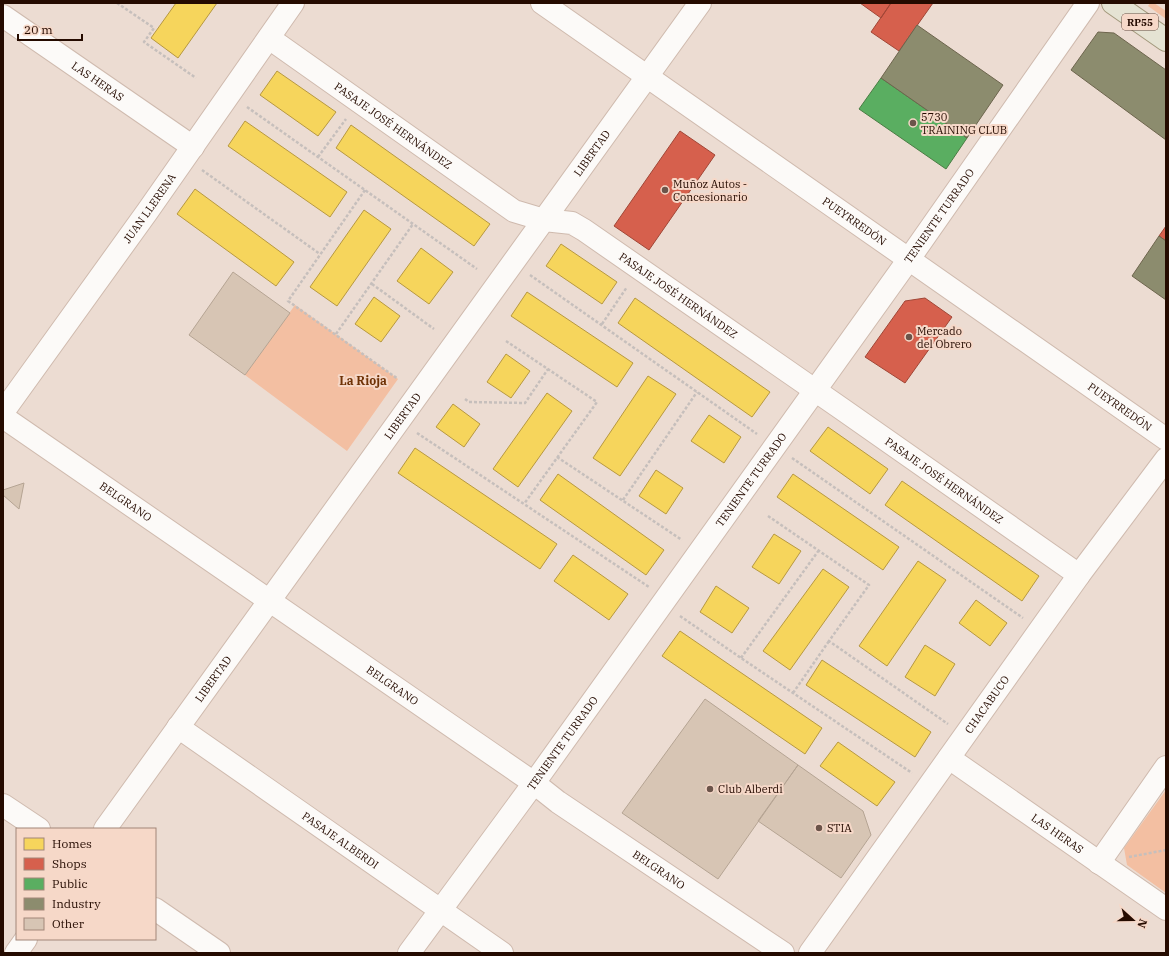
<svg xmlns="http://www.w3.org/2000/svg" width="1169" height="956" font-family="'IBM Plex Serif',serif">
  <rect width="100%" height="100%" fill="#ecdcd2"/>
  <!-- green -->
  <path fill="#f3bfa2" d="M1150,3H1154L1166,11V19L1148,6Z
    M295,305L398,379L347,451L245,375Z
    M1166,790V893L1127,865L1124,848Z"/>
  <!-- homes -->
  <path fill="#f6d55c" stroke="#b79840" d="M176,3H217L178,58L151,38Z
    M277,71L336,112L318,136L260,95Z
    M245,121L347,192L330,217L228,146Z
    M351,125L490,224L474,246L336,148Z
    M195,189L294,262L276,286L177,214Z
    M364,210L391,229L337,306L310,287Z
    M561,244L617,282L602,304L546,266Z
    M421,248L453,272L429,304L397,281Z
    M527,292L633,363L617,387L511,316Z
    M374,297L400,316L381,342L355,324Z
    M635,298L770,392L752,417L618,323Z
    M506,354L530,371L511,398L487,382Z
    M648,376L676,394L620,476L593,458Z
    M547,393L572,411L518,487L493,469Z
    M453,404L480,424L464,447L436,427Z
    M709,415L741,437L724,463L691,441Z
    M828,427L888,469L870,494L810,451Z
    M415,448L557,544L540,569L398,473Z
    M656,470L683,488L666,514L639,496Z
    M558,474L664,550L646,575L540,500Z
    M793,474L899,547L883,570L777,497Z
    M902,481L1039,576L1022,601L885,505Z
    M774,534L801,551L779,584L752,567Z
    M573,555L628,594L609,620L554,581Z
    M918,561L946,580L887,666L859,646Z
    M823,569L849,587L790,670L763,651Z
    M716,586L749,608L732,633L700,612Z
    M976,600L1007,623L990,646L959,623Z
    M680,631L822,728L805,754L662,656Z
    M925,645L955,664L935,696L905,677Z
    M822,660L931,732L915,757L806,685Z
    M838,742L895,782L877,806L820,766Z"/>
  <!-- shops -->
  <path fill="#d6604d" stroke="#a14636" d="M860,3H891L881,18Z
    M891,3H933L899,51L871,32Z
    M680,131L715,155L649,250L614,226Z
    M1166,226V241L1159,236Z
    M925,298L952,317L905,383L865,357L905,301Z"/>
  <!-- public -->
  <path fill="#5aae61" stroke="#4a7d44" d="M881,78L967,138L946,169L859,109Z"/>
  <!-- industry -->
  <path fill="#8c8c6e" stroke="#6d654d" d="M917,25L1003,85L967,138L881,78Z
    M1098,32L1114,33L1166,70V140L1071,70Z
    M1159,236L1166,241V300L1132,276Z"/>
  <!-- building -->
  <path fill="#d7c5b4" stroke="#b5a493" d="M233,272L290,313L245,375L189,335Z
    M24,483L19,509L3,495V490Z
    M705,699L798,765L718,879L622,813Z
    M798,765L863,811L871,835L841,878L758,821Z"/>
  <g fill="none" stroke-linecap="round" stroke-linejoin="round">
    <defs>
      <g id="minor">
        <path id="s1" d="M542,3L1166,439"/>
        <path id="s2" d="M3,16L193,147"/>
        <path id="s3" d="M269,38L514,211L544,220L572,223L584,230L842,409L1079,575"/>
        <path id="s4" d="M3,412L147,212L293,3"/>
        <path id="s5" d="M3,417L534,783L558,802L783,953"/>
        <path id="s6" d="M178,727L502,953"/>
        <path id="s7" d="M949,758L1166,909"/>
        <path d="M3,805L39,829"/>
        <path id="s8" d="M105,829L700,3"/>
        <path d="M1099,863L1166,767"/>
        <path d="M155,909L219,953"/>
        <path d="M16,953L26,939"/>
        <path id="s9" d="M409,953L534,783L909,259L1088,3"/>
        <path id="s10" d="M810,953L1079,575L1166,459"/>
      </g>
      <path id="major" d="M1113,3L1166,40"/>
    </defs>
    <!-- minor casing -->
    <use href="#minor" stroke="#cfbaae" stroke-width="24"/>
    <!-- major casing -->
    <use href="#major" stroke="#a2987b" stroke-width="24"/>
    <!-- path -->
    <path stroke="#c6bfbc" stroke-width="2.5" stroke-dasharray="3 2" stroke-linecap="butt" d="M117,3L154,28L144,42L196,78
      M247,107L477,269
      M318,157L346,119
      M202,170L320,254
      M365,190L288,301L398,379
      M530,275L757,434
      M372,284L434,329
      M602,324L627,287
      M336,334L413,224
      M506,341L597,402L524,504
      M465,399L469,402L525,403L548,369
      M417,433L649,587
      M557,457L682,540
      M792,458L1023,618
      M623,500L697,392
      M768,516L869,585L829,641L948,724
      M680,616L741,658L912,773
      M741,658L819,550
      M793,693L829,641
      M1129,857L1166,850"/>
    <!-- minor -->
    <use href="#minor" stroke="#fcfaf8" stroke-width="22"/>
    <!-- major -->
    <use href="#major" stroke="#e5e3d3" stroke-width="22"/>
  </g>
  <!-- markers -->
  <g fill="#6b544a" stroke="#f6d8c8" stroke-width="1.5">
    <circle cx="913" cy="123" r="4"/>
    <circle cx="665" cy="190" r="4"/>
    <circle cx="909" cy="337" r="4"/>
    <circle cx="710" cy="789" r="4"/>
    <circle cx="819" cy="828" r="4"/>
  </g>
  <g text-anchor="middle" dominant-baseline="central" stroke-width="4" stroke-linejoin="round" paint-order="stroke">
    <!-- shield labels -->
    <rect fill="#f6d8c8" stroke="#64483c" stroke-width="1" x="1122" y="14" width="36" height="16" rx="3"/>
    <g font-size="10" font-weight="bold" fill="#250b00">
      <text x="1140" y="22">RP55</text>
    </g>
    <!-- street labels -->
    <g font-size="11" fill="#250b00" stroke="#f6d8c8">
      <text stroke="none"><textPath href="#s2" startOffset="115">LAS HERAS</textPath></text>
      <text stroke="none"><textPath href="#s3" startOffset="152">PASAJE JOSÉ HERNÁNDEZ</textPath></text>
      <text stroke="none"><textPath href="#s8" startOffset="833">LIBERTAD</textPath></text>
      <text stroke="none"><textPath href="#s4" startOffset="251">JUAN LLERENA</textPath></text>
      <text stroke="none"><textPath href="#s9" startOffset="908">TENIENTE TURRADO</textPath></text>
      <text stroke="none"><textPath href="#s1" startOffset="381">PUEYRREDÓN</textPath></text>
      <text stroke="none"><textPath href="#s3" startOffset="488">PASAJE JOSÉ HERNÁNDEZ</textPath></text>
      <text stroke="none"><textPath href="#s1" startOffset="705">PUEYRREDÓN</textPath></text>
      <text stroke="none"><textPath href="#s8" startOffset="509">LIBERTAD</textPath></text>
      <text stroke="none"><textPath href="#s9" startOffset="584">TENIENTE TURRADO</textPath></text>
      <text stroke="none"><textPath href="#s3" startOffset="812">PASAJE JOSÉ HERNÁNDEZ</textPath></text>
      <text stroke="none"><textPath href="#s5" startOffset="149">BELGRANO</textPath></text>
      <text stroke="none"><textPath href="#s8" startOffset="185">LIBERTAD</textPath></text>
      <text stroke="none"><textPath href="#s5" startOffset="473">BELGRANO</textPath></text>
      <text stroke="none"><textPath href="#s10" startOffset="305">CHACABUCO</textPath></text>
      <text stroke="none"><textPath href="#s9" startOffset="260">TENIENTE TURRADO</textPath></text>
      <text stroke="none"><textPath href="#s7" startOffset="132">LAS HERAS</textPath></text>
      <text stroke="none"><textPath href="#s6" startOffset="198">PASAJE ALBERDI</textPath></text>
      <text stroke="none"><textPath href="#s5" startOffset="797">BELGRANO</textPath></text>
    </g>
    <!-- poi labels -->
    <g font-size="11" fill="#250b00" stroke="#f6d8c8" text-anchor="start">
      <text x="921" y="117">5730<tspan x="921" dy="13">TRAINING CLUB</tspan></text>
      <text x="673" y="184">Muñoz Autos -<tspan x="673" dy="13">Concesionario</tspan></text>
      <text x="917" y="331">Mercado<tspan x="917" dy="13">del Obrero</tspan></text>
      <text x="718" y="789">Club Alberdi</text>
      <text x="827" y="828">STIA</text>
    </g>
    <!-- neighbourhood labels -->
    <g font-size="12" font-weight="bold" fill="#6f3206" stroke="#f6d8c8">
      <text x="363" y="380">La Rioja</text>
    </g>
  </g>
  <!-- border -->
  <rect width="1169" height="956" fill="none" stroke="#250b00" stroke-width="8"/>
  <!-- legend -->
  <rect x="16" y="828" width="140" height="112" fill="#f6d8c8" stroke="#a28678"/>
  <rect x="24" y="838" width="20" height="12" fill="#f6d55c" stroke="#a28678"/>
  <text x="52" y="848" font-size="12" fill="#250b00">Homes</text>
  <rect x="24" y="858" width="20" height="12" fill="#d6604d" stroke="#a28678"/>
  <text x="52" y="868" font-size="12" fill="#250b00">Shops</text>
  <rect x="24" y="878" width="20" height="12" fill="#5aae61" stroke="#a28678"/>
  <text x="52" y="888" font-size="12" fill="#250b00">Public</text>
  <rect x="24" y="898" width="20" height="12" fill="#8c8c6e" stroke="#a28678"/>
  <text x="52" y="908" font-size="12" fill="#250b00">Industry</text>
  <rect x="24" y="918" width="20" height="12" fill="#d7c5b4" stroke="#a28678"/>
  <text x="52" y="928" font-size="12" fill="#250b00">Other</text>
  <!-- north arrow -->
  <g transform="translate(1133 920) rotate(111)" stroke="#f6d8c8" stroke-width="3" paint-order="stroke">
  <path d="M0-3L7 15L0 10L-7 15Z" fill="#250b00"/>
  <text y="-6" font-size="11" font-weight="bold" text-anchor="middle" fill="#250b00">N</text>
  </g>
  <!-- scale -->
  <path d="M18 34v6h64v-6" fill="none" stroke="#250b00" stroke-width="2"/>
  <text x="24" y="34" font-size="12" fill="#250b00" stroke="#f6d8c8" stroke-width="3" paint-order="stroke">20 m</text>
</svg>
